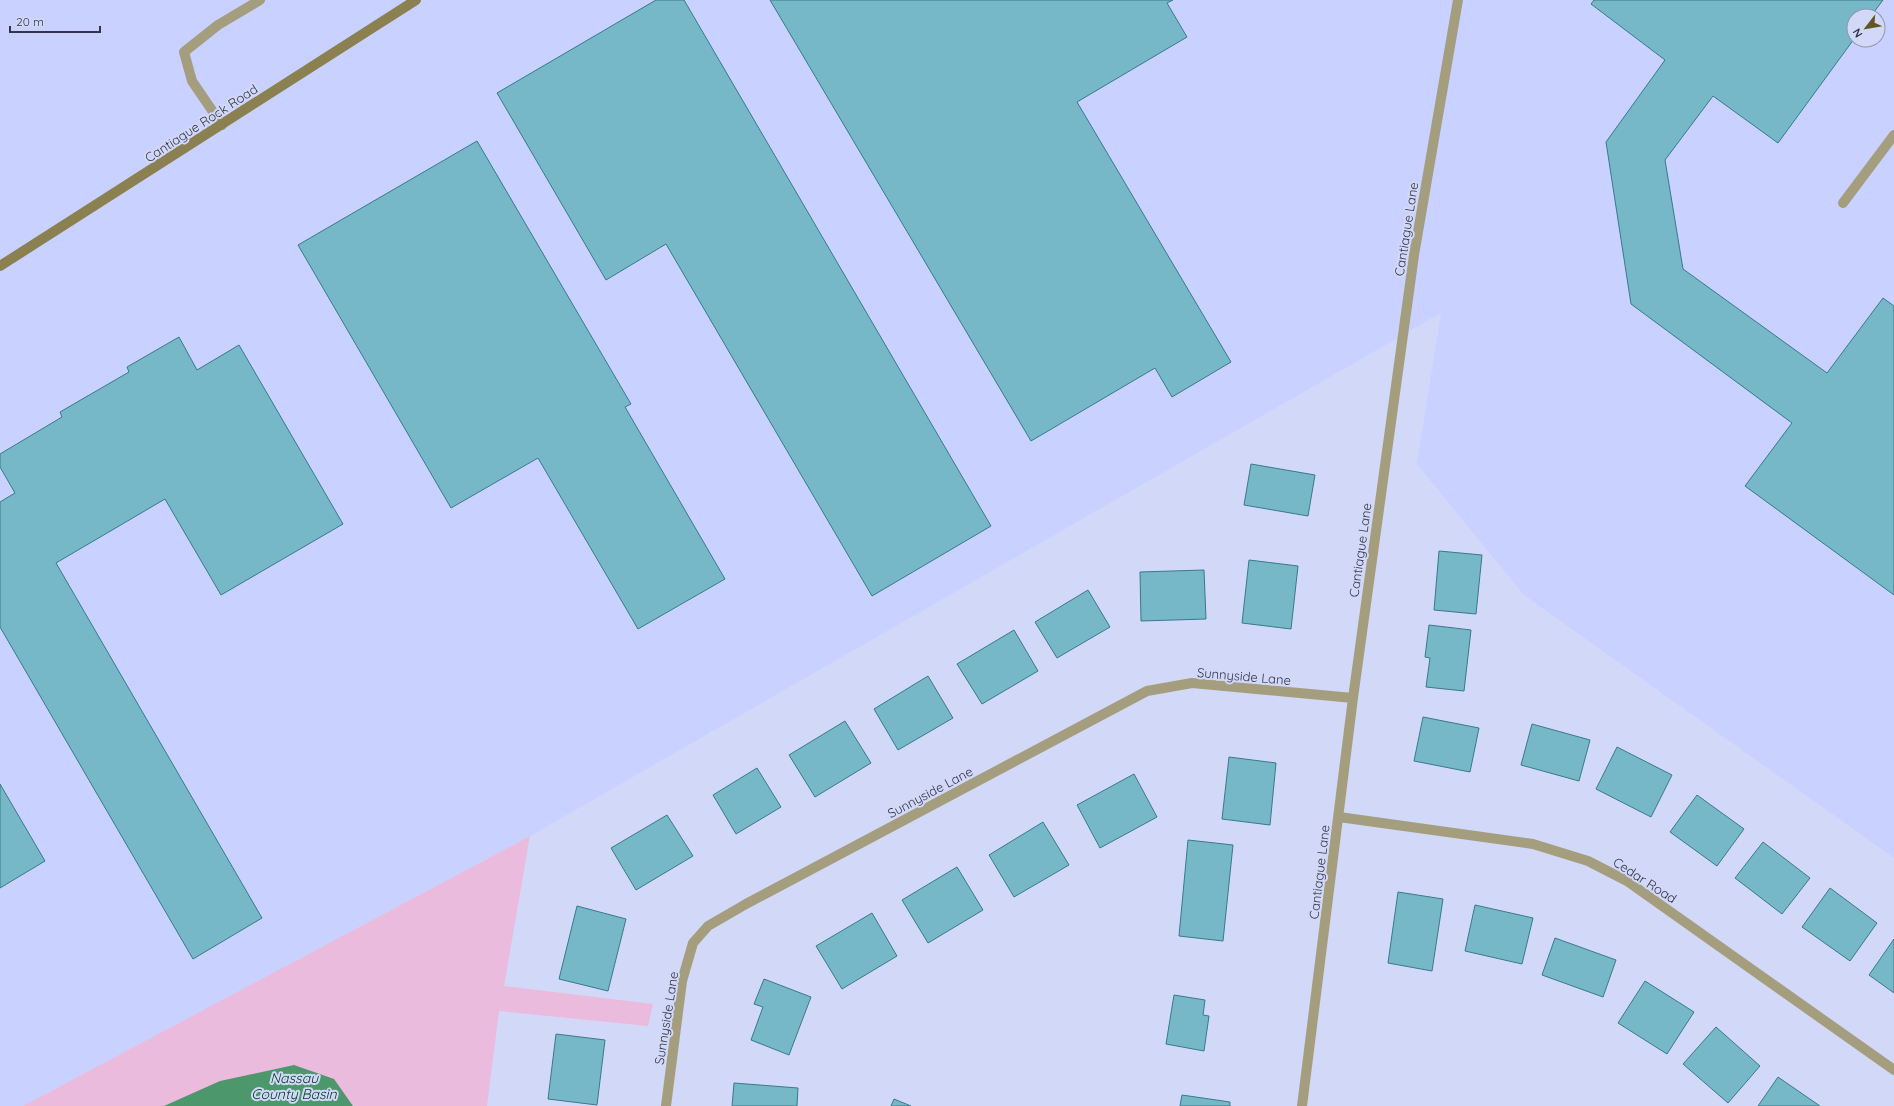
<svg xmlns="http://www.w3.org/2000/svg" width="1894" height="1106" font-family="Quicksand,sans-serif">
  <rect width="100%" height="100%" fill="#d2d8f7"/>
  <!-- built -->
  <path fill="#c8d1ff" fill-rule="evenodd" d="M0,0H1894V858L1524,595L1417,464L1441,313L530,836L23,1106H0ZM1854,16H1878V40H1854Z"/>
  <!-- green -->
  <path fill="#ebbbde" d="M530,836L504,986L653,1004L648,1026L499,1011L487,1106H23Z"/>
  <!-- water -->
  <path fill="#4d976c" d="M294,1065L334,1079L353,1106H164L220,1081Z"/>
  <!-- building -->
  <path fill="#76b7c8" stroke="#387a8a" d="M656,0H684L991,526L872,596L666,244L606,280L497,93Z
    M770,0H1173L1167,3L1187,37L1077,102L1231,362L1172,397L1155,368L1031,441Z
    M1594,0H1883L1871,16H1854V39L1778,143L1713,96L1665,160L1683,269L1827,373L1883,298L1894,306V595L1745,486L1792,423L1631,304L1606,142L1665,60L1591,4Z
    M477,141L631,404L625,407L725,579L638,629L538,458L451,508L298,245Z
    M179,337L197,370L239,345L343,524L221,595L165,499L56,563L262,918L193,959L0,627V502L15,493L0,467V454L62,417L60,412L129,372L127,367Z
    M1251,464L1315,475L1308,516L1244,505Z
    M1439,551L1482,555L1476,614L1434,610Z
    M1249,560L1298,566L1291,629L1242,623Z
    M1204,570L1206,619L1141,621L1140,572Z
    M1088,590L1110,627L1057,658L1035,622Z
    M1429,625L1471,630L1464,691L1426,687L1430,658L1425,657Z
    M1014,630L1038,671L982,704L957,664Z
    M928,676L953,718L898,750L874,709Z
    M1423,717L1479,728L1470,772L1414,761Z
    M845,721L871,763L815,797L789,755Z
    M1532,724L1590,740L1579,781L1521,765Z
    M1617,747L1672,775L1651,817L1596,789Z
    M1229,757L1276,763L1270,825L1222,819Z
    M757,768L781,807L736,834L713,795Z
    M1134,774L1157,817L1100,848L1077,805Z
    M0,784L45,861L0,888Z
    M1697,795L1744,829L1717,866L1670,832Z
    M667,815L693,856L636,890L611,848Z
    M1043,822L1069,865L1014,897L989,855Z
    M1188,840L1233,845L1223,941L1179,936Z
    M1763,842L1810,878L1782,914L1735,878Z
    M957,867L983,910L928,943L902,900Z
    M1830,888L1877,923L1850,961L1802,927Z
    M1398,892L1443,899L1432,971L1388,963Z
    M1475,905L1533,918L1522,964L1465,951Z
    M577,906L626,919L608,991L559,979Z
    M872,913L897,956L842,989L816,946Z
    M1555,938L1616,960L1603,997L1542,975Z
    M1894,939V993L1869,975Z
    M764,979L811,997L789,1055L751,1040L763,1007L754,1004Z
    M1645,981L1694,1012L1667,1054L1618,1023Z
    M1174,995L1205,1000L1203,1015L1209,1016L1204,1051L1166,1044Z
    M1716,1027L1760,1066L1728,1103L1683,1064Z
    M556,1034L605,1040L597,1105L548,1099Z
    M1778,1077L1820,1106H1758Z
    M734,1083L798,1088L797,1106H732Z
    M1182,1095L1230,1102V1106H1180Z
    M894,1099L911,1106H891Z"/>
  <g fill="none" stroke-linecap="round" stroke-linejoin="round">
    <!-- service -->
    <path stroke="#a59e7e" stroke-width="10" d="M222,125L192,81L184,52L218,25L260,0"/>
    <!-- minor -->
    <path stroke="#a59e7e" stroke-width="10" d="M1843,203L1894,135
      M1339,817L1533,844L1588,861L1627,881L1894,1070
      M666,1106L682,981L693,943L708,926L746,904L1147,691L1192,683L1353,698
      M1302,1106L1353,698L1414,255L1458,0"/>
    <!-- secondary -->
    <path stroke="#8b8050" stroke-width="10" d="M0,266L416,0"/>
  </g>
  <g text-anchor="middle" dominant-baseline="central" stroke-width="4" stroke-linejoin="round" paint-order="stroke">
    <!-- street labels -->
    <g font-size="13" fill="#323549" stroke="#d2d8f7">
      <text transform="translate(201 123) rotate(-33)">Cantiague Rock Road</text>
      <text transform="translate(1406 229) rotate(-81)">Cantiague Lane</text>
      <text transform="translate(1360 550) rotate(-82)">Cantiague Lane</text>
      <text transform="translate(1244 676) rotate(5)">Sunnyside Lane</text>
      <text transform="translate(930 792) rotate(-28)">Sunnyside Lane</text>
      <text transform="translate(1319 872) rotate(-83)">Cantiague Lane</text>
      <text transform="translate(1645 880) rotate(33)">Cedar Road</text>
      <text transform="translate(666 1018) rotate(-81)">Sunnyside Lane</text>
    </g>
    <!-- water labels -->
    <g font-size="14" font-style="italic" fill="#024024" stroke="#d2d8f7">
      <text x="294" y="1078">Nassau<tspan x="294" dy="16">County Basin</tspan></text>
    </g>
  </g>
  <!-- north arrow -->
  <g transform="translate(1866 28) rotate(239)"><circle r="19" fill="#d2d8f7" stroke="#9297b1"/>
  <path d="M0-3L7 15L0 10L-7 15Z" fill="#625622"/>
  <text y="-6" font-size="11" font-weight="bold" text-anchor="middle" fill="#323549">N</text>
  </g>
  <!-- scale -->
  <path d="M10 26v6h90v-6" fill="none" stroke="#323549" stroke-width="2"/>
  <text x="16" y="26" font-size="12" fill="#323549" stroke="#d2d8f7" stroke-width="3" paint-order="stroke">20 m</text>
</svg>
